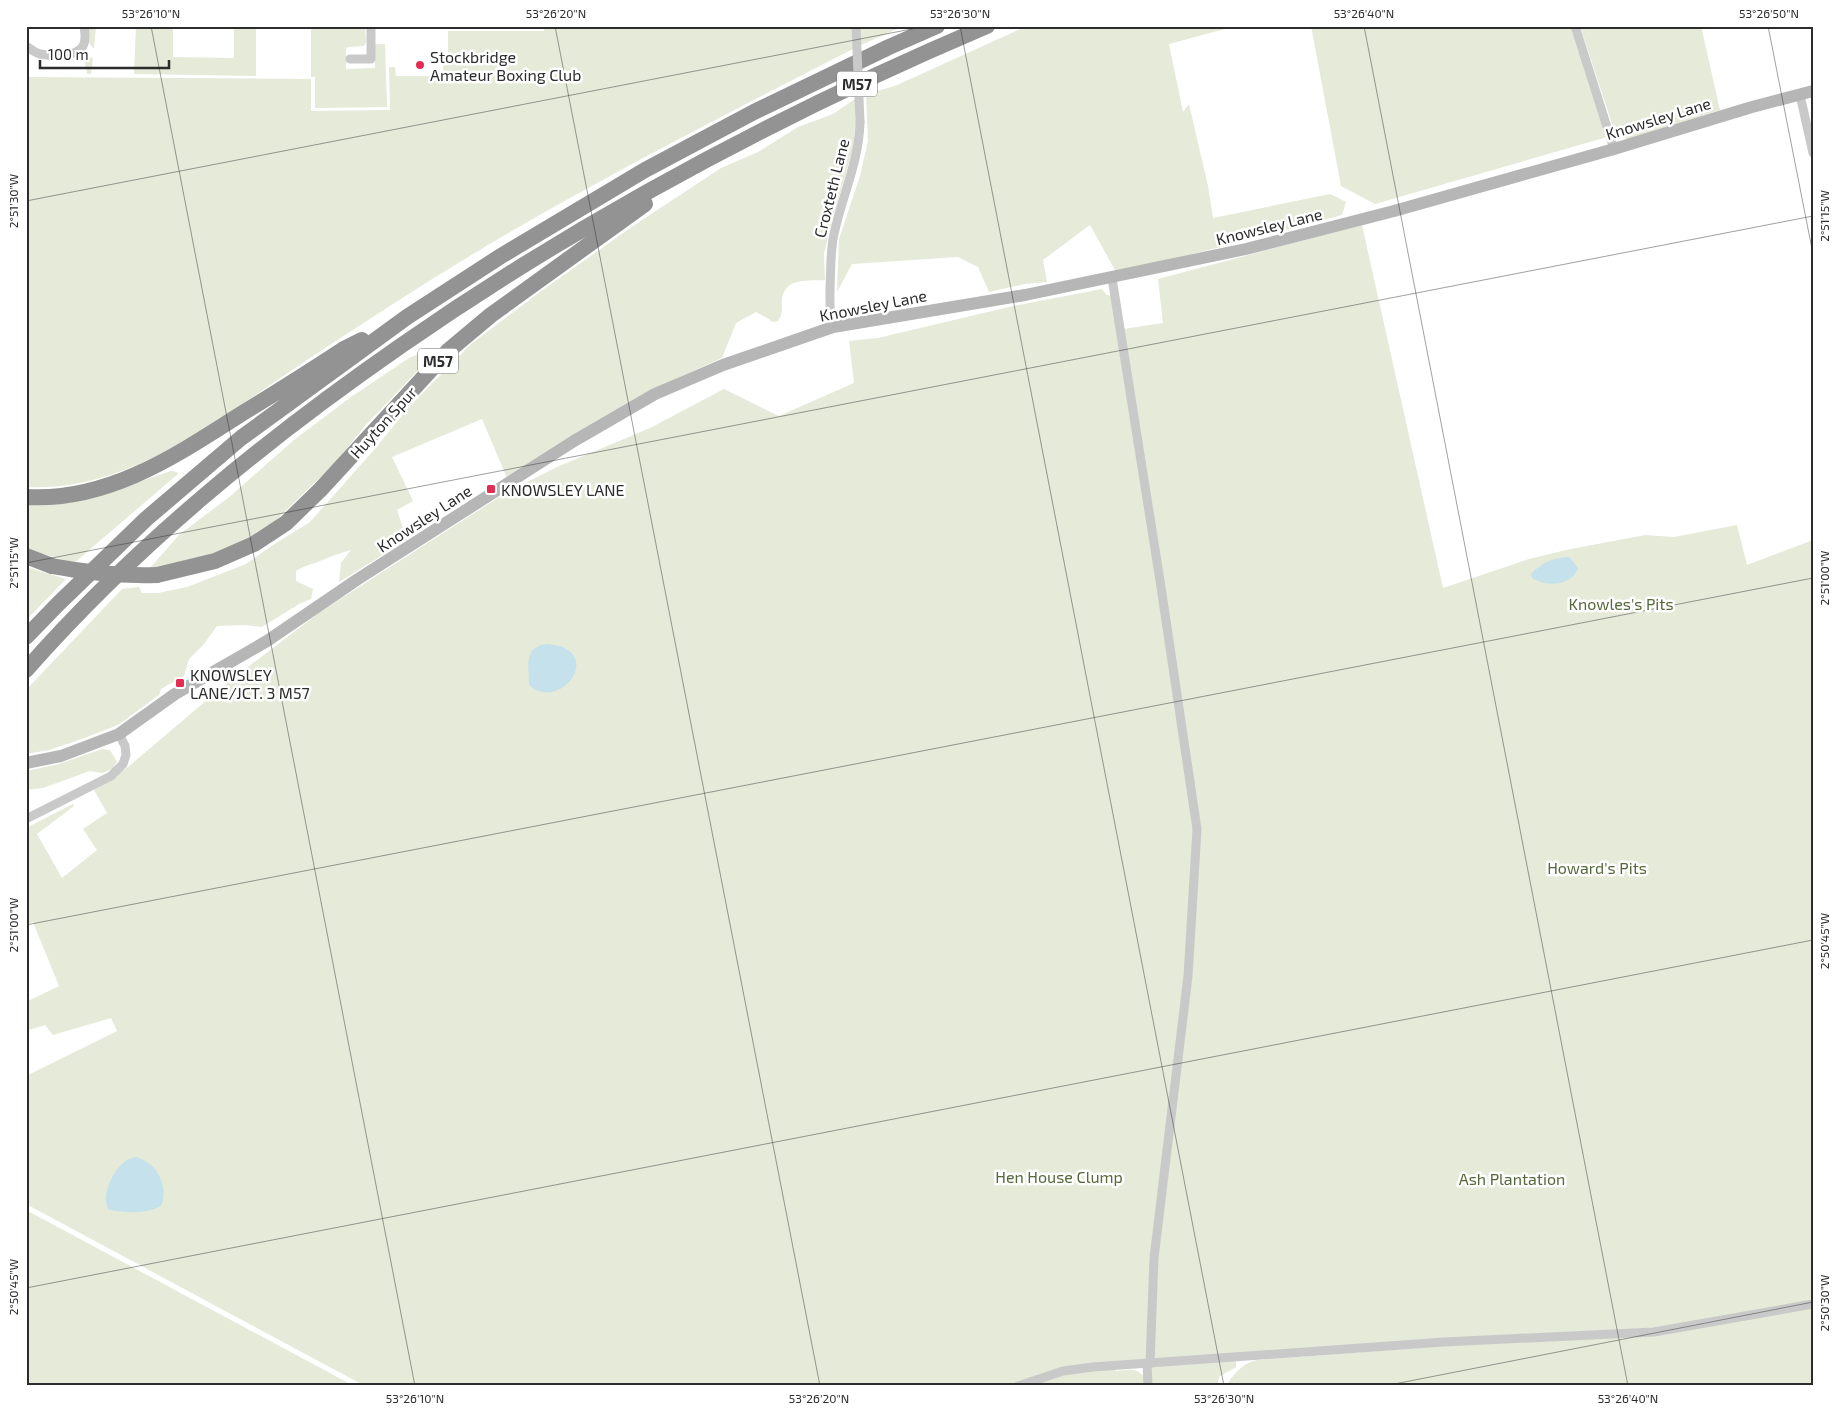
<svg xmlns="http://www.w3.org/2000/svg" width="1839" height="1412" font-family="'Exo 2',sans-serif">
  <rect width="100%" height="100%" fill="#fff"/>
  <!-- green -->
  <path fill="#e5ead9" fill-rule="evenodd" d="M89,26H96L94,49L89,43Z
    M136,26H173V57L234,58V26H256V76L134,74Z
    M311,26H365L366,42L364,46L348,47L346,49V69L375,68V44H385L387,107L315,108V77H311Z
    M545,26H852L853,49C734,110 614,171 498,239C434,277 372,317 310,358C226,413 133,493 26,487V77L311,79V111L390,110L389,67H395L396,76H443V56L448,55V31H544Z
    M859,26H904L861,45Z
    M1027,26H1236L1169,44L1183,112L1189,104L1208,186L1213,218L1330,194L1346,202L1342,215L1217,248L1133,268L1115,270L1090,225L1043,260L1047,282L1025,284L989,292L978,267L958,257L852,264L837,292L839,239L860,176L868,141L866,94L895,86Z
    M1311,26H1571L1607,137L1375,204L1341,186Z
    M1580,26H1701L1720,110L1627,140L1614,130Z
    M84,56L93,58L91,74H87Z
    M855,99V127L853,149L831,225L824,254L825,280C809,281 785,277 782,299C781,308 784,312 778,321L772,322L769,319L756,312L736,323L722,358L677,378L593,423L507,478L482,419L392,457L413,501L397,510L407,540L339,582L341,563L351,550C339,553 329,557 318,562C309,565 304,566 296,571V581L313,589L311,599L299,604L262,627L245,625L217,626L204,644L189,659L184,676L161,689L159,695L118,725L82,739L49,750L26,754V690L122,589L139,587L142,593H158L187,587L246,564L273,545L310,522L374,450L409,407L471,344L544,289L636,224L721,168L758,152L798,127L833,114Z
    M1362,225L1443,588L1529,559L1566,550L1645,535L1674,537L1737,525L1747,565L1813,540V1301L1660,1328L1236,1359V1367L1219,1377L1217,1386H1027L1049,1372L1011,1386H365L26,1204V1076L117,1031L111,1018L53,1035L45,1025L26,1031V1002L59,986L33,922L26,925V828L73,804L74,806L37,834L62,878L97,850L83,829L107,813L94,790L128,767L227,683L320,612L507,492L557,467L650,428L724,389L779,416L854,383L849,341L878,338L1013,306L1102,289L1107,295L1114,296L1123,329L1163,323L1158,279ZM1577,572C1565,585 1550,584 1535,580ZM1153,1356L1156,1359L1144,1377C1136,1367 1128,1370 1116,1371L1112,1363L1143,1360Z
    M419,354H424L426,357L424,364L364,427L336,462L274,522L250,539L229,550L149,569L180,534L228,498L294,440L351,397L409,358Z
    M171,471L177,472L178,474L74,563L26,549V505L52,503L126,486Z
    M26,567L66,579L26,620Z
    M102,749L110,750L117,762L112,769L102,773L90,771L43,788L26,790V771L59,764Z
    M26,1210L354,1386H26Z
    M1813,1307V1386H1226C1234,1374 1242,1363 1257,1360L1447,1346L1589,1338Z"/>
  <!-- water -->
  <path fill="#c5e1eb" d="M1569,557L1578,568C1573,586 1545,587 1532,578L1531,574C1544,562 1551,558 1569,557Z
    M547,644C608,649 560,714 529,685C529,666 523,647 547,644Z
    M137,1157C141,1159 148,1162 151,1165C162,1175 167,1193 161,1206C142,1215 129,1212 109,1210C99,1197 115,1165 129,1159C131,1158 134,1158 137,1157Z"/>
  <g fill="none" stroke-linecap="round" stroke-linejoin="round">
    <!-- street -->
    <path stroke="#c9c9c9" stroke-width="9" d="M1575,26L1614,149
      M26,46C31,49 35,53 40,54C51,56 76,58 83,46C86,41 85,32 84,26
      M350,59H371V26
      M1800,95L1813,153
      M1112,278L1161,587L1197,829L1188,976L1154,1258L1150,1364
      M833,327C829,314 830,301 830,288C831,270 830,252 834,234C842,196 859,162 860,122
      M26,819L111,776L123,764L126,755L125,746L119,734
      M1147,1364L1148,1386
      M1018,1386L1063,1371L1093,1367L1444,1342L1654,1332L1813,1304"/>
    <!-- secondary -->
    <path stroke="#b6b6b6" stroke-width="12" d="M26,763L61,756L119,734L175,694L267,641L358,579L574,441L655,394L723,365L833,327L1025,295L1246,249L1394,211L1614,149L1752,107L1813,91"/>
    <!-- highway -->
    <path stroke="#939393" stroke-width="16" d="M26,497C106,502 174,457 238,416C274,394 309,372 344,349L362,340
      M26,556L52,566
      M157,575L215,561L254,544L286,523L320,490L448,351L491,315L645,204
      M26,637L58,604L146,519L241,438L407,317L501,256L645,170L754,112L889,47L937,26
      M26,670C136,545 265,440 402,345C585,218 782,113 987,26"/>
    <!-- street-bridge -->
    <path stroke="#c9c9c9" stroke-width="9" d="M856,26L860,122"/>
    <!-- highway-bridge -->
    <path stroke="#939393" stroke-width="16" d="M52,566C88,573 121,576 157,575"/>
  </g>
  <!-- ticks -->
  <path fill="none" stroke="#2c2c2c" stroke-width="1" stroke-opacity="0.45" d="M151,26L415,1386M555,26L820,1386M960,26L1224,1386M1364,26L1628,1386M1768,26L1813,254M26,201L927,26M26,563L1813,216M26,925L1813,578M26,1288L1813,940M1384,1386L1813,1302"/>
  <!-- markers -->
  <g fill="#e42d53" stroke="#fff" stroke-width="2">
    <circle cx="420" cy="65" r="5"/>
    <rect x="486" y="484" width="10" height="10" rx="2.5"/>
    <rect x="175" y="678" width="10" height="10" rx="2.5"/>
  </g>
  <g text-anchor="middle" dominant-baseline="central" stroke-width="5" stroke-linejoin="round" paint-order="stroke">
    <!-- shield labels -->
    <g fill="#fff" stroke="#6b6b6b" stroke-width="1">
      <rect x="837" y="71.5" width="40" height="25" rx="4"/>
      <rect x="418" y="348.5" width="40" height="25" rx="4"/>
    </g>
    <g font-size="15" font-weight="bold" fill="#2c2c2c">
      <text x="857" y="84">M57</text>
      <text x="438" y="361">M57</text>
    </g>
    <!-- poi labels -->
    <g font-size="16" fill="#2c2c2c" stroke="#fff" text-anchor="start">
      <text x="430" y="56">Stockbridge<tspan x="430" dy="18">Amateur Boxing Club</tspan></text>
      <text x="501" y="489">KNOWSLEY LANE</text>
      <text x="190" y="674">KNOWSLEY<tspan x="190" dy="18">LANE/JCT. 3 M57</tspan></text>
    </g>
    <!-- street labels -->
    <g font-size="16" fill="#2c2c2c" stroke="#fff">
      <text transform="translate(1658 118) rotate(-17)">Knowsley Lane</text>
      <text transform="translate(831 188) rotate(-76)">Croxteth Lane</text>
      <text transform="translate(1269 226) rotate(-14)">Knowsley Lane</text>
      <text transform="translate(873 305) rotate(-11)">Knowsley Lane</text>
      <text transform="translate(383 422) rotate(-48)">Huyton Spur</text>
      <text transform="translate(424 518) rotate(-33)">Knowsley Lane</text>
    </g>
    <!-- park labels -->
    <g font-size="16" fill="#55683a" stroke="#fff">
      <text x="1621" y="603">Knowles's Pits</text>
      <text x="1597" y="867">Howard's Pits</text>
      <text x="1059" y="1176">Hen House Clump</text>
      <text x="1512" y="1178">Ash Plantation</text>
    </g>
  </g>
  <!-- border -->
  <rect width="1839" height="1412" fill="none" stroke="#ffffff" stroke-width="55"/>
  <!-- scale -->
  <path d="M40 60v8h129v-8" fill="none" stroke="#2c2c2c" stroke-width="2.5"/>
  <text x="48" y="60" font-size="15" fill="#2c2c2c" stroke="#ffffff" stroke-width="4" paint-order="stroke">100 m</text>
  <rect x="28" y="28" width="1784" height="1356" fill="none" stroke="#2c2c2c" stroke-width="2"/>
  <g font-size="12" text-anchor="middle" fill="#2c2c2c">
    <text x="151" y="18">53°26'10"N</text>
    <text x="556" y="18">53°26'20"N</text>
    <text x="960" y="18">53°26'30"N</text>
    <text x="1364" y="18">53°26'40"N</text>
    <text x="1769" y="18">53°26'50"N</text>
    <text transform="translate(14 201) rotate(-90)" y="4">2°51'30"W</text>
    <text transform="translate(1825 216) rotate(-90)" y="4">2°51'15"W</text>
    <text transform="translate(14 563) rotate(-90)" y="4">2°51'15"W</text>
    <text transform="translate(1825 578) rotate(-90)" y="4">2°51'00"W</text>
    <text transform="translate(14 925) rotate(-90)" y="4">2°51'00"W</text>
    <text transform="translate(1825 941) rotate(-90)" y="4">2°50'45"W</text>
    <text transform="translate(14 1287) rotate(-90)" y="4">2°50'45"W</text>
    <text transform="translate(1825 1303) rotate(-90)" y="4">2°50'30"W</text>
    <text x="415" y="1403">53°26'10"N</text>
    <text x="819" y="1403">53°26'20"N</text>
    <text x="1224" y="1403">53°26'30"N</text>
    <text x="1628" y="1403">53°26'40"N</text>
  </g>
</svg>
